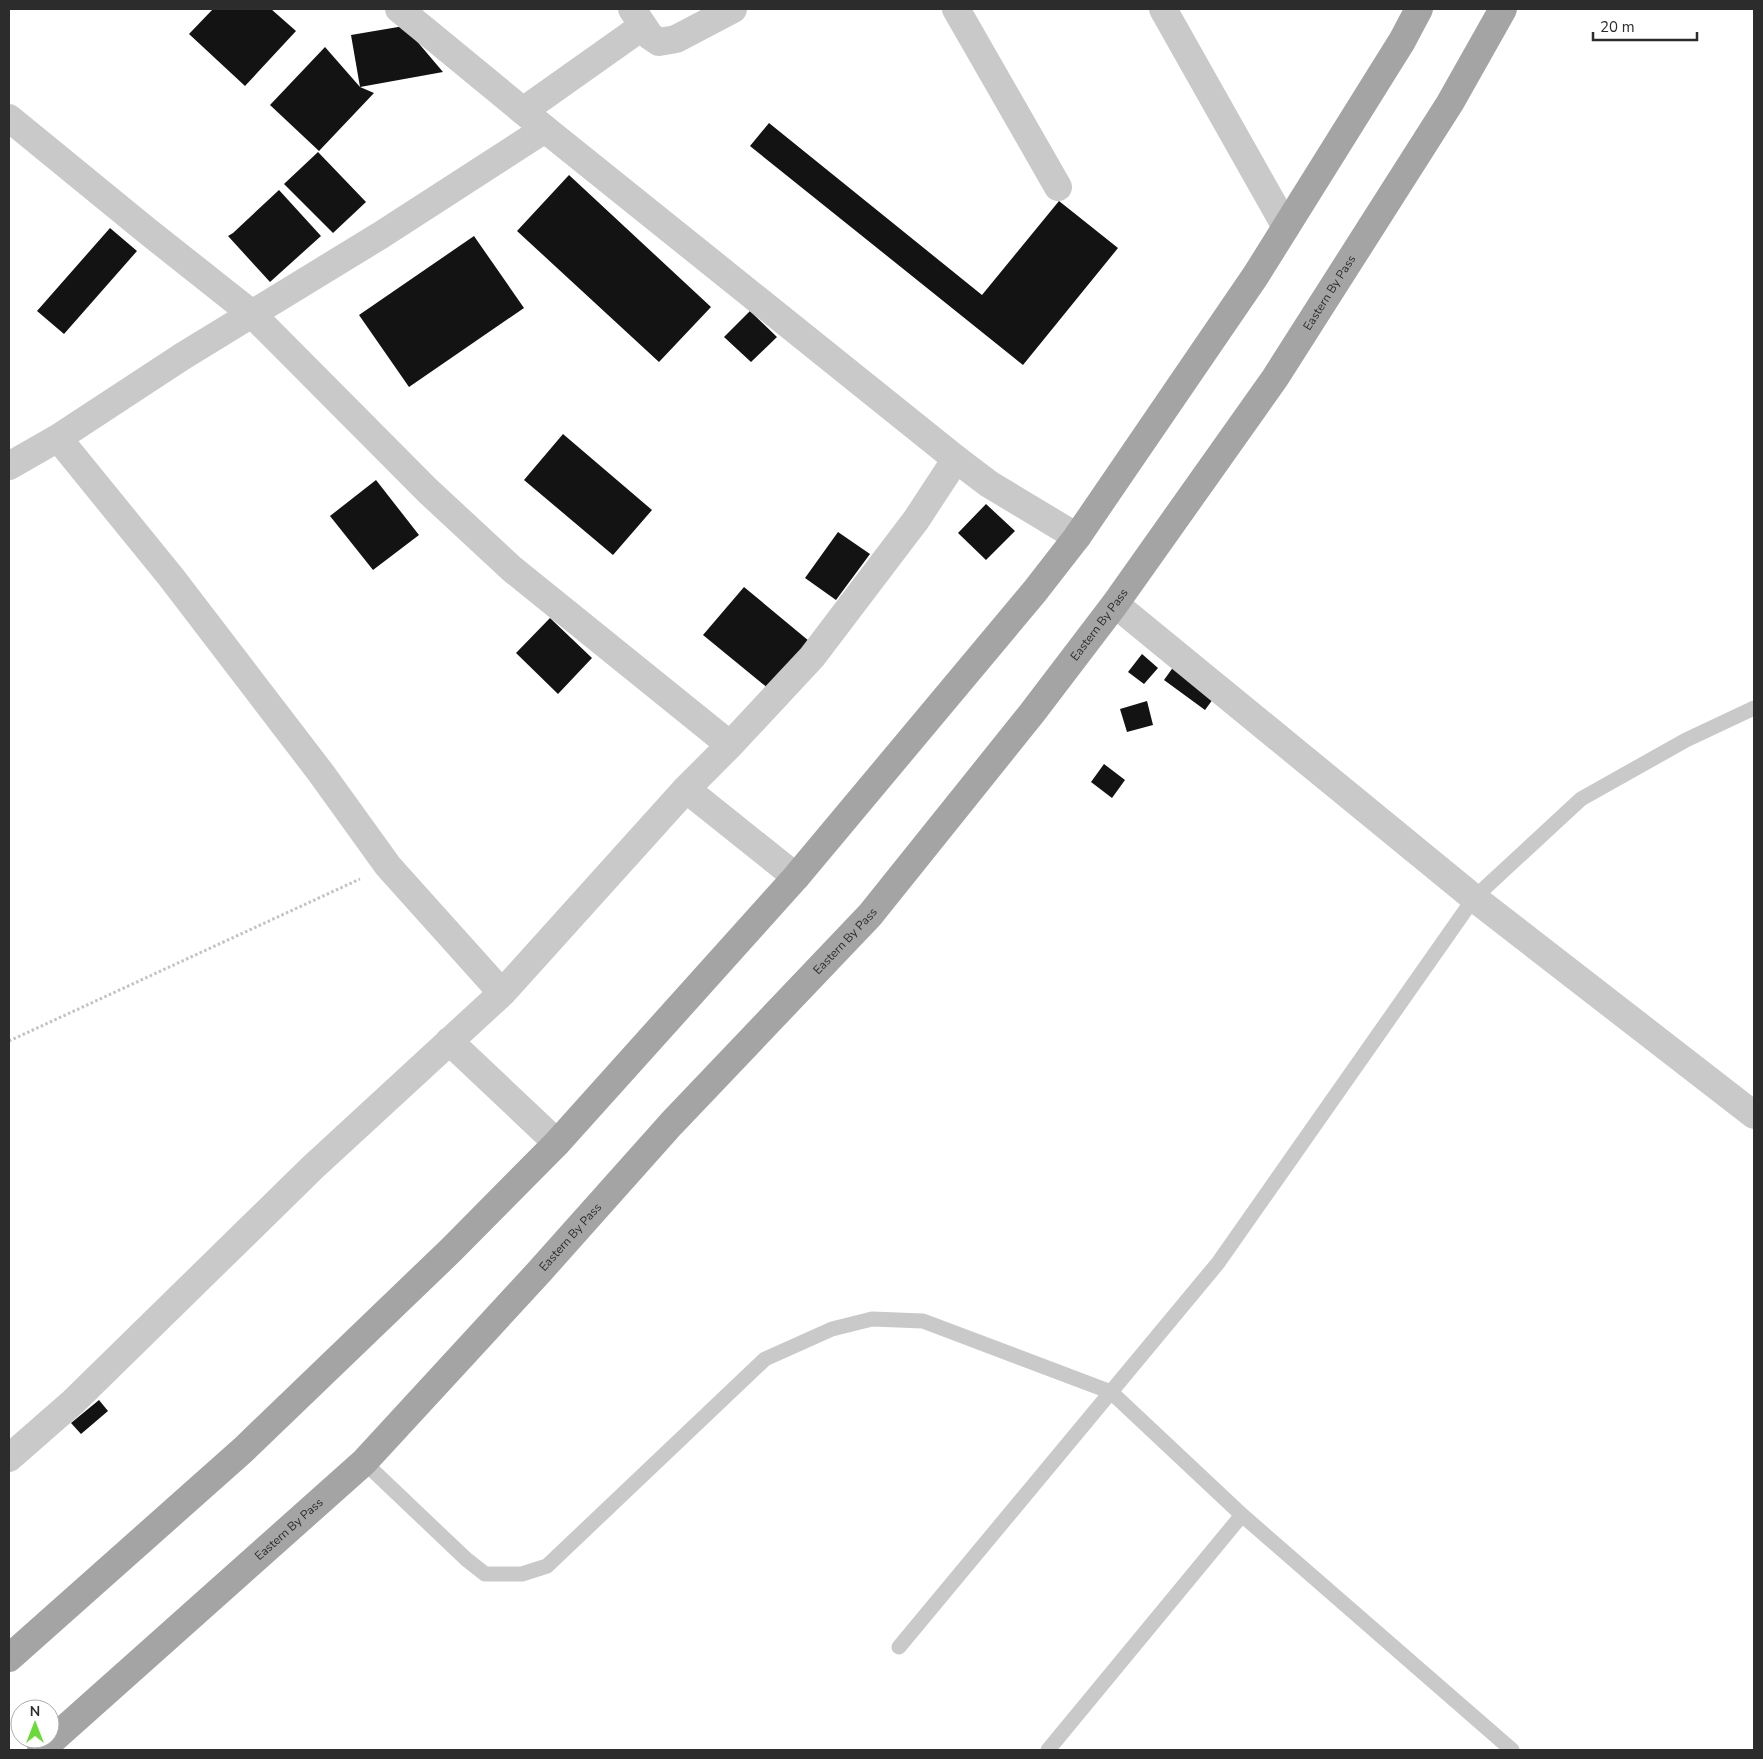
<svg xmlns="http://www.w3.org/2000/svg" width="1763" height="1759" font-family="'Nunito Sans',sans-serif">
  <rect width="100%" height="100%" fill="#fff"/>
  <!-- building -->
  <path fill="#131313" d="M213,9H271L296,31L245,86L189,34Z
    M404,26L443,72L360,87L351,35Z
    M325,47L360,87L374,93L319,151L270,105Z
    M769,123L982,295L1059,201L1118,248L1023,365L750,146Z
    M318,152L366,202L333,233L284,184Z
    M569,175L711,307L659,362L517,231Z
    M279,190L321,236L270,282L228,236L233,233Z
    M110,228L137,251L64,334L37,311Z
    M474,236L524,308L409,387L359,315Z
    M750,311L777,337L751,362L724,337Z
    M563,434L652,510L613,555L524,480Z
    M376,480L419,535L373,570L330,516Z
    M986,504L1015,531L986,560L958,533Z
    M838,532L870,554L836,600L805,578Z
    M744,587L809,641L769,689L703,635Z
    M550,618L592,658L558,694L516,653Z
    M1142,654L1158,668L1144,684L1128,672Z
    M1174,666L1216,695L1205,710L1164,680Z
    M1147,701L1153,725L1127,732L1120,709Z
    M1104,764L1125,780L1112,798L1091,782Z
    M99,1400L108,1411L81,1434L71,1423Z"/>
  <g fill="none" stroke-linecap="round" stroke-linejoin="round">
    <!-- path -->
    <path stroke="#c3c3c3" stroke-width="3" stroke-dasharray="2.5 2.5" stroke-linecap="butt" d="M9,1041L360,879"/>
    <!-- service -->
    <path stroke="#c9c9c9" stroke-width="15" d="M364,1462L466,1559L485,1574H522L547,1566L765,1359L832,1329L872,1319L923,1321L1111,1392L1242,1515L1512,1750
      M899,1647L1218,1263L1474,898L1581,799L1686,740L1754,708
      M1048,1750L1242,1515"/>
    <!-- minor -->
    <path stroke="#c9c9c9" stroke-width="28" d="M632,9L650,36L659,42L676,39L733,9
      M956,9L1058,187
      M1163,9L1286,227
      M523,111L643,26
      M9,118L146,230L252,314L428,491L512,569L730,745
      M58,438L183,356L381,235L545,129
      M9,466L58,438L171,577L321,773L388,866L502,993
      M686,789L796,877
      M449,1041L557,1143
      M9,1458L73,1402L312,1168L502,993L686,789L730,745L812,657L916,520L956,459"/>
    <!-- tertiary -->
    <path stroke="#c9c9c9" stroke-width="28" d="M399,9L545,129L956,459L989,484L1077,537
      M1115,604L1474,898L1754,1115"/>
    <!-- primary -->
    <g stroke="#a4a4a4" stroke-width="28">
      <path d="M9,1658L243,1450L451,1250L557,1143L796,877L1035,591L1077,537L1256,275L1402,41L1419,9"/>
      <path id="s1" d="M41,1750L364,1462L539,1272L671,1124L870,915L1032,713L1115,604L1275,378L1450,103L1503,9"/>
    </g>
  </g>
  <g text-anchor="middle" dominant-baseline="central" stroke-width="5" stroke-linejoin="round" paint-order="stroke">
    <!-- street labels -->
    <g font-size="12" fill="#2c2c2c" stroke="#fff">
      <text stroke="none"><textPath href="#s1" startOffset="1952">Eastern By Pass</textPath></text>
      <text stroke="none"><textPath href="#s1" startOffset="1548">Eastern By Pass</textPath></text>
      <text stroke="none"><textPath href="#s1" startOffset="1142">Eastern By Pass</textPath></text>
      <text stroke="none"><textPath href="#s1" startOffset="738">Eastern By Pass</textPath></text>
      <text stroke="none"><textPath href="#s1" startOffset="332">Eastern By Pass</textPath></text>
    </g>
  </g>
  <!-- border -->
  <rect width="1763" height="1759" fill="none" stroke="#2c2c2c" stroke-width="20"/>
  <!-- north arrow -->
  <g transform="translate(35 1724)"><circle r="24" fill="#ffffff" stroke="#ababab"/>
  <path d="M0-4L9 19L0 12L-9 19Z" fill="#6ada37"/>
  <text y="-8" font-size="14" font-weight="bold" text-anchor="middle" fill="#2c2c2c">N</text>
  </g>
  <!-- scale -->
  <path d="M1593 32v8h104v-8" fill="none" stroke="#2c2c2c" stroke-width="2.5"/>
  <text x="1600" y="32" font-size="15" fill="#2c2c2c" stroke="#ffffff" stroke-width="4" paint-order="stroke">20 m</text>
</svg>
